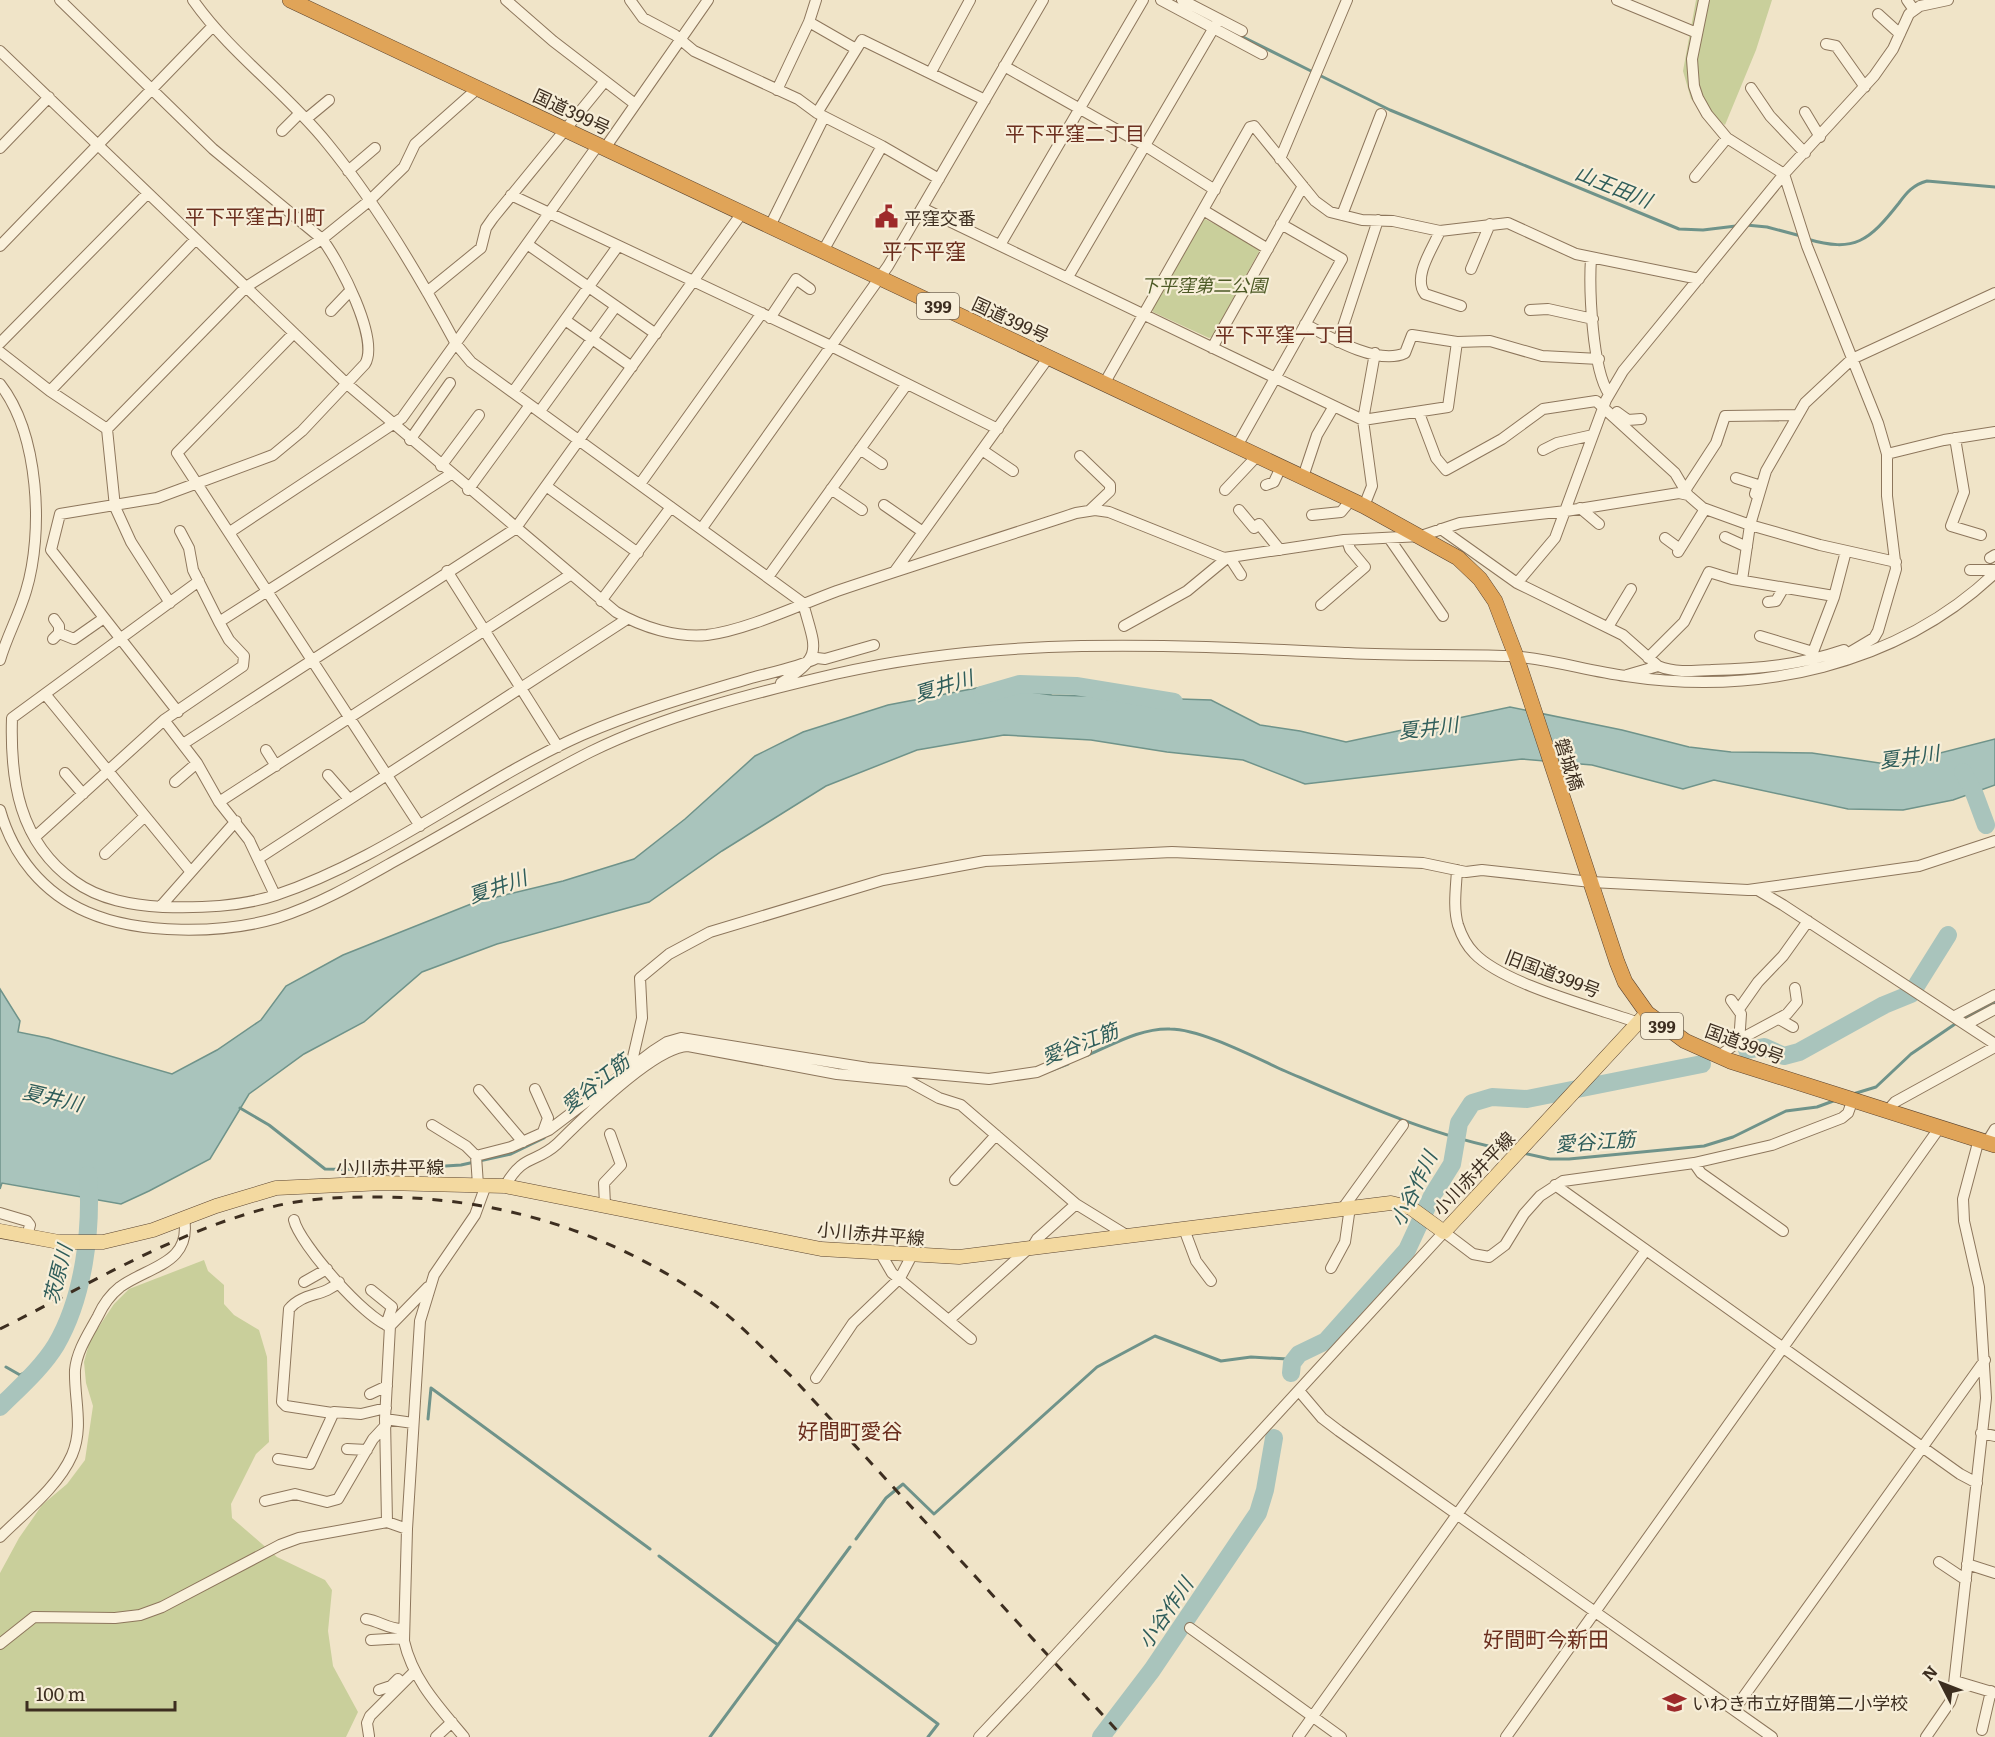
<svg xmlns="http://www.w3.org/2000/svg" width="1995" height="1737" font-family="Literata,'Noto Sans JP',serif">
  <rect width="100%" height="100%" fill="#f0e4c8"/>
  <!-- green -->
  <path fill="#c9cf9b" d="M1696,0H1772L1756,50L1725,125L1691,99L1683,71Z
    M1203,218L1261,248L1212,337L1209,338L1153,312L1152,308Z
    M204,1260L208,1271L224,1285V1304L234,1315L259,1330L267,1357L269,1442L256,1454L231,1504L232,1518L277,1557L325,1580L332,1590L328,1631L333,1666L358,1712L346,1737H0V1573L19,1538L42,1505L67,1484L85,1460L93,1406L86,1383L84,1362L90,1340L114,1304L129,1289Z"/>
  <!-- water -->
  <path fill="#a9c4bc" stroke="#6f938a" stroke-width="1.5" d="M987,686L1052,695L1211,700L1260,725L1300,731L1346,742L1510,707L1622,730L1689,747L1731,752L1812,753L1893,765L1995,739V785L1953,800L1903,810L1848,809L1714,780L1683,789L1592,765L1522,759L1305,784L1243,760L1167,752L1091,740L1004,735L917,750L826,786L722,851L649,902L497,944L422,972L364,1022L304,1054L249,1094L210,1159L149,1191L121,1204L2,1183L0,1189V989L20,1021L18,1032L48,1038L172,1074L217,1050L261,1020L286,986L343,955L476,902L563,881L634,859L685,819L755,756L803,732L888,705Z"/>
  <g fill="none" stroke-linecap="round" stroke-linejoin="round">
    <!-- stream -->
    <path stroke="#6f938a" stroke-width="3" d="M1239,35L1313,72
      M1319,75L1390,110L1679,229L1703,230L1736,226
      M1746,225L1767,227L1801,236
      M1807,239C1855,253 1869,241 1899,203C1907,192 1913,185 1927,181L1995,187
      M1963,1019L1995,1003
      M1088,1055C1114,1044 1141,1028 1170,1029C1201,1029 1256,1058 1285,1071C1359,1103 1434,1137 1513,1151
      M1052,1070L1068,1064
      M1853,1094L1876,1087L1911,1054L1958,1022
      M240,1108L269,1125L325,1169L383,1170L461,1165L511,1154L544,1138
      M1523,1153L1550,1159H1569L1704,1146L1733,1137L1786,1111L1817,1107L1836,1100
      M6,1367L20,1375L39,1365
      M428,1419L431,1388L650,1549
      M856,1539L886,1498L903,1484L934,1514L1097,1367L1155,1336L1221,1361L1251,1357L1288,1359L1292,1363
      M659,1556L778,1645
      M797,1619L938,1724L928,1737
      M710,1737L850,1547"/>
    <!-- river -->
    <path stroke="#a9c4bc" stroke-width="18" d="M982,695L1020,684L1076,686L1174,702
      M1963,772L1973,790L1986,825
      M1747,1050L1764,1047L1784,1056L1799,1052L1884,1005L1911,994L1948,935
      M1291,1373L1292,1363L1299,1354L1326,1341L1407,1250L1432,1196L1452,1164L1459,1123L1472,1103L1492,1097L1527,1099L1702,1064
      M0,1407C19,1388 42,1368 56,1345C84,1297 92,1229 88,1175
      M1101,1737L1152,1670L1258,1513L1265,1490L1274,1438"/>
    <defs>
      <path id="minor" d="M60,0L213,149L322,239C339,261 380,339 365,364L302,431L273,455L157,498L60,514L51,550L178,712
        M193,0C231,54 286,92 327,143C377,204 419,275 456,344L471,362L803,603C815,649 825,655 781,683
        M506,0L553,41L635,104
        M630,0L643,18L675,35L694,51L798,99L817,113L882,146L939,179
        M1161,0L1262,54
        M1182,0L1242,31
        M1617,0L1697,33
        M1704,0L1692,59L1694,86L1698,98L1707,114L1727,138L1784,174L1807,246L1878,423L1887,454V496L1896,569L1878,631L1874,638L1837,660
        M1907,0L1914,10
        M1878,14L1900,34
        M809,22L856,49
        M1826,44L1836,46L1865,87
        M0,51L347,384L616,612C642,627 676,638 707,635C747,630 799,605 837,591C917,564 997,539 1076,513L1095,510L1109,512L1224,558L1344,540L1421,536L1460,523L1566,511L1679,493L1688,495L1703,508L1750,525L1820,545L1896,562
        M1004,66L1144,145L1215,190
        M931,72L970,0
        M1751,88L1770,116L1805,153
        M777,90L809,22L816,0
        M1805,112L1820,137
        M817,113L862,40L985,100
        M306,119L329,100
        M282,131L300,113
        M0,148L49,97
        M605,148L708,0
        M1280,159L1347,0
        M348,171L375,148
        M1695,177L1727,138
        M511,195L831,346L998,429
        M922,208L1363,420L1448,407L1457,342
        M1203,210L1268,249
        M1342,215L1381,114
        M770,226L824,117
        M1440,231C1433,248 1412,277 1425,294L1461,306
        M527,244L656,334
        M1000,245L1143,0
        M0,246L212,27
        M823,251L882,146
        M1591,258C1589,289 1592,369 1609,394
        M1471,269L1490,224
        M1068,277L1219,19
        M427,292L481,248L486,228L493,218L605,81
        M1530,310L1548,309L1593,319
        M331,311L350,291
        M770,318L796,279L810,289
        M565,320L632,367
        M1305,324C1329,337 1378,366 1405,353L1412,335L1457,342L1490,341L1542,356L1599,359
        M294,333L177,453L420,826
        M1338,342L1378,220
        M0,343L147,194
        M1212,348L1303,186
        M0,352L50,391L107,429
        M0,384C39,434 44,532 26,591C19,615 7,636 0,660
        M1104,384L1250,127L1254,126L1315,201L1330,212L1362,220L1393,221L1440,231L1508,223L1576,254L1699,279
        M50,391L196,239
        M513,392L618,246
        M540,411L616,306
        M1617,412L1628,420L1641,419
        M1419,413L1436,458L1446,470L1502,439L1543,409L1596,401L1675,473L1688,495
        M107,429L246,287L322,239L369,201L404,167L415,144L477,89
        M107,429L115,507L131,542L170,603
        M1955,438L1964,492L1951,526L1981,535
        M410,440L450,383
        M1237,446L1342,259L1281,224
        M860,449L882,464
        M982,450L1013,471
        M1543,450L1557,443L1593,435
        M1887,454L1944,440L1995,432
        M1080,456L1110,485V491L1090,510
        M441,466L479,415
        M1303,477L1317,435L1334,406
        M1736,478L1758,485L1755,494
        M640,484L762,313
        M1266,485L1274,482L1281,467
        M546,486L638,553
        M831,489L862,510
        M1686,489L1716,443L1725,416L1797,415
        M468,490L530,405
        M1225,490L1257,456
        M884,505L923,532
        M1364,506L1372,486L1363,420L1375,353
        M1580,508L1599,524
        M1239,510L1254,528L1259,524L1280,550
        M1312,515L1341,512L1351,500
        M702,528L888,266L1043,0
        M1441,529L1517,583L1623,635L1658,666L1627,675
        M230,532L402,418L598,145
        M1725,537L1747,547
        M1389,538L1443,616
        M1665,538L1680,549
        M1678,552L1705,509
        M1230,558L1241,575
        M1990,558L1995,555
        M1970,570H1995
        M447,571L558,747
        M895,571L1048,358
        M768,577L907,384
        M1742,580L1750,525L1766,471L1805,403L1852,359L1995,293
        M199,581L12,718C10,780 19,842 74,881C100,900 132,905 163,907C200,908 240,907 276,895C386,858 477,782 582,735C637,711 694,695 751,678C773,672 796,668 817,658L825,659L874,645
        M1517,583L1555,538L1606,400L1623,371L1784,174L1874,76L1893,49L1909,14L1920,6L1948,0
        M601,601L671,507
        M1768,602L1776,601L1783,589
        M1321,605L1365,567L1350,549L1347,540
        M219,622L451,474
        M1124,626L1187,591L1227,558
        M1608,627L1631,589
        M59,633L74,639L104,618
        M1760,636L1813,652L1834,597L1846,551
        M53,639L59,633V626L54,619
        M1648,658L1684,622L1709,572L1732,579L1834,596
        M1658,666C1675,673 1694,671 1712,670C1759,669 1800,665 1844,650
        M45,694L191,872
        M164,720L197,763L219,802L249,840L275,895
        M183,744L515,529L742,213
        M266,750L276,766
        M65,773L83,794
        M328,775L349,799
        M175,782L197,763
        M219,802L570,575
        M0,810C13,856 43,893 87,912C139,935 223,934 277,918C318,905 356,883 393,862C459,826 523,786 590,752C665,715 754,693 835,674C1003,635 1178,645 1348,653C1402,656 1456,654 1509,656C1548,658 1587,671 1626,676C1757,696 1897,666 1995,573
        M35,837L164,720L243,666L244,656L229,640L219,622L193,570L189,548L180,531
        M105,854L144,817
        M259,858L627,619
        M1457,870C1456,888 1453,908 1458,925C1461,934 1467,946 1474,953C1503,984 1597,1008 1639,1023
        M1756,889L1783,905L1995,1044
        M161,906L236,821
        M1731,1000L1741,1014L1739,1043
        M1739,1009L1758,982L1783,956L1808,921
        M1955,1016L1995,995
        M1779,1019L1793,1027
        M1967,1024L1995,1009
        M1719,1056L1748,1035L1787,1014L1797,1002L1795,988
        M630,1070L642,1018L640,978L669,954L710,932L883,880L985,861L1172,852L1423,863L1466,872L1482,870L1591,882L1748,890L1919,866L1995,841
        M535,1089L548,1118L543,1132
        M479,1090L523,1142
        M1888,1110L1895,1102L1995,1047
        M432,1125L466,1146L476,1156L478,1185
        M1987,1142L1995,1129
        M476,1156L511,1147L549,1130L653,1051L667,1042L681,1038L868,1068L989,1079L1037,1072L1086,1051
        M1694,1163L1701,1173L1783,1231
        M955,1180L996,1135
        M1555,1185L1960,1474L1977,1483
        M505,1186C524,1153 535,1164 557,1144C582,1119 655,1047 688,1046L837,1074L908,1081L939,1098L961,1105L1076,1204L1128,1236
        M605,1205L604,1183L621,1165L610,1134
        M1343,1208L1403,1125
        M0,1213L27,1221L30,1225L27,1236
        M294,1220C299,1243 367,1321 390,1326
        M1184,1229L1196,1261L1211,1281
        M1031,1249L1037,1239L1076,1204
        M881,1254L892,1273L971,1339
        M1331,1268L1345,1242L1350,1207
        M304,1282L327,1269
        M371,1290L392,1307L386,1325
        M949,1320L1027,1250
        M816,1378L853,1323L900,1278L912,1255
        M1300,1392L1322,1418L1339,1431L1772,1737
        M370,1394L387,1386
        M332,1413L286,1406L282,1402L289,1309C303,1292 324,1297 339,1282
        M385,1419L413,1423
        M1981,1433L1995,1436
        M347,1449L367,1450
        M278,1459L310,1464L334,1412L361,1414L386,1408
        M265,1501L295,1494L327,1502L338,1499L373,1439L386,1425
        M387,1522L385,1419L390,1326L428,1287
        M0,1537C24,1513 58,1487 72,1455C84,1427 74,1399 75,1370C77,1350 89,1333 98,1316C103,1305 110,1295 120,1287C149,1266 192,1264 184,1218
        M1939,1562L1966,1580
        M1967,1564L1995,1573
        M366,1619C380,1621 389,1630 404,1629
        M1190,1628L1341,1737
        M1075,1634L1444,1232L1473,1254L1489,1257L1505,1245L1524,1214L1540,1196L1563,1181L1694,1163L1772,1145L1842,1118L1848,1113L1853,1099
        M371,1640L404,1638
        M0,1644L34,1617L115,1618L140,1615L162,1607L280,1545L299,1538L387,1522L407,1529
        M1955,1681L1995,1693
        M379,1690L391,1686L398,1679
        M1734,1710L1985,1360
        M1982,1730L1991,1691
        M369,1736L367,1723L370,1716L414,1672
        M436,1737L452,1722
        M464,1737C439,1707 413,1680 404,1641L407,1529L420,1321L434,1275L475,1215L486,1185
        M979,1737L1026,1687
        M1298,1737L1646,1250
        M1506,1737L1940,1127
        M1926,1737L1950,1702L1953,1693L1986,1398L1979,1287L1964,1221L1963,1199L1979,1139"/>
      <path id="major" d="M0,1231L59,1242H103L153,1230L216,1206L276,1188L384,1183L505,1186L821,1249L959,1257L1391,1203L1411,1208L1444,1232L1647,1013"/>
      <path id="highway" d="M290,0L1364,506L1458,558L1480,579L1495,601L1516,656L1617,962L1625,982L1647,1013L1685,1041L1730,1061L1995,1145"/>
    </defs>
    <!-- minor casing -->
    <use href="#minor" stroke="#8d765c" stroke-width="12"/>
    <!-- major casing -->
    <use href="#major" stroke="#5b4430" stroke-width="15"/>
    <!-- highway casing -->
    <use href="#highway" stroke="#5b4430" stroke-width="16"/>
    <!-- minor -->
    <use href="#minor" stroke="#faf1dc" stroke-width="10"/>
    <!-- major -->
    <use href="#major" stroke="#f3d9a0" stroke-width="14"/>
    <!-- highway -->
    <use href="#highway" stroke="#e0a458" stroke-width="15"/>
    <!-- rail -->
    <path stroke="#3d2e20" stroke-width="3" stroke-dasharray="10 10" stroke-linecap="butt" d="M0,1329C86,1286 171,1234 264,1209C299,1199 336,1197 372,1197C496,1196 611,1231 712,1303C741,1324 766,1352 792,1377L1123,1737"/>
    <defs>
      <path id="minor-bridge" d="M1026,1687L1075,1634"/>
    </defs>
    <!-- minor-bridge casing -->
    <use href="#minor-bridge" stroke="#8d765c" stroke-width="12" stroke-linecap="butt"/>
    <!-- minor-bridge -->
    <use href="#minor-bridge" stroke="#faf1dc" stroke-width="10"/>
  </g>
  <!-- icons -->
  <defs>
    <symbol id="civic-bare" viewBox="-9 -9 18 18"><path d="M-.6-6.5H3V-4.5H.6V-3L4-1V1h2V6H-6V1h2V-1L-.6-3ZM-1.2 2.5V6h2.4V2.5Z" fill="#9e2a2b" stroke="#f7eed8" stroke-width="2.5" paint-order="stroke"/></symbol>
    <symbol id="school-bare" viewBox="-9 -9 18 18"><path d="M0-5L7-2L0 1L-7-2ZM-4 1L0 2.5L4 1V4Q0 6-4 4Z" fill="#9e2a2b" stroke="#f7eed8" stroke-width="2.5" paint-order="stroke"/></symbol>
  </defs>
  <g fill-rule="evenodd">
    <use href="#civic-bare" x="870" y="200" width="33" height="33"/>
    <use href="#school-bare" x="1658" y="1686" width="33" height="33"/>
  </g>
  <g text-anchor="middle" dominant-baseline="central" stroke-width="4.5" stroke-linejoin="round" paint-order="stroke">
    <!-- shield labels -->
    <g fill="#f7eed8" stroke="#756857" stroke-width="1.5">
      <rect x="917" y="293" width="42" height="26" rx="4.5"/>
      <rect x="1641" y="1013" width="42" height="26" rx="4.5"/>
    </g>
    <g font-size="16" font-weight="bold" fill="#3d2e20">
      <text x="938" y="306">399</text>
      <text x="1662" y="1026">399</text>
    </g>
    <!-- street labels -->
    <g font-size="18" fill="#3d2e20" stroke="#f7eed8">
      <text transform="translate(572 111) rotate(25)">国道399号</text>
      <text transform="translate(1011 319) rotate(25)">国道399号</text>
      <text transform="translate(1570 764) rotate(72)">磐城橋</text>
      <text transform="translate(1553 973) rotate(21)">旧国道399号</text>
      <text transform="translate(1745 1043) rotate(20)">国道399号</text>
      <text x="390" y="1166">小川赤井平線</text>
      <text transform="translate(1473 1173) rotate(-46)">小川赤井平線</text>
      <text transform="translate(871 1233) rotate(5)">小川赤井平線</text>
    </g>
    <!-- poi labels -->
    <g font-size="18" fill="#3d2e20" stroke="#f7eed8" text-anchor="start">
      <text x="904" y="217">平窪交番</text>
      <text x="1692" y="1702">いわき市立好間第二小学校</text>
    </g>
    <!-- park labels -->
    <g font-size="18" font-style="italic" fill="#4d5a26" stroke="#f7eed8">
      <text x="1204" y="284">下平窪第二公園</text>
    </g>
    <!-- neighbourhood labels -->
    <g font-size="20" fill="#6b2e1e" stroke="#f7eed8">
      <text x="1075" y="132">平下平窪二丁目</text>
      <text x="255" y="215">平下平窪古川町</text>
      <text x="1285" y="333">平下平窪一丁目</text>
    </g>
    <!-- water labels -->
    <g font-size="20" font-style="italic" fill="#2f5d5a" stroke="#f7eed8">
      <text transform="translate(1614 185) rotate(22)">山王田川</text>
      <text transform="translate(943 684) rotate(-17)">夏井川</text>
      <text transform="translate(1428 726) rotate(-7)">夏井川</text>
      <text transform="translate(1909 755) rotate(-8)">夏井川</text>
      <text transform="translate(497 885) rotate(-19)">夏井川</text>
      <text transform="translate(1079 1042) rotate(-21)">愛谷江筋</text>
      <text transform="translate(594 1082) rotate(-38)">愛谷江筋</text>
      <text transform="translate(53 1096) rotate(13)">夏井川</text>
      <text transform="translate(1595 1140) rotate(-4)">愛谷江筋</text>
      <text transform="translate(1412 1188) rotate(-64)">小谷作川</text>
      <text transform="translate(56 1274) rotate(-76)">茨原川</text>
      <text transform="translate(1164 1612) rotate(-56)">小谷作川</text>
    </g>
    <!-- quarter labels -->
    <g font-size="21" fill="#6b2e1e" stroke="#f7eed8">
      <text x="924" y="249">平下平窪</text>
      <text x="850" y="1429">好間町愛谷</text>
      <text x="1546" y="1637">好間町今新田</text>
    </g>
  </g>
  <!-- north arrow -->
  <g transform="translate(1941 1683) rotate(312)" stroke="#f7eed8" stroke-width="4.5" paint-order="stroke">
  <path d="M0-4.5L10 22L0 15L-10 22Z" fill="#3d2e20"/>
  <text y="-9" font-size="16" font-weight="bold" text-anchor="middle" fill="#3d2e20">N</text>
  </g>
  <!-- scale -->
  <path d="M27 1701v9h148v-9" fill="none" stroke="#3d2e20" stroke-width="3"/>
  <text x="36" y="1701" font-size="18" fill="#3d2e20" stroke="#f7eed8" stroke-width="4.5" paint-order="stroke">100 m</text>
</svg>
